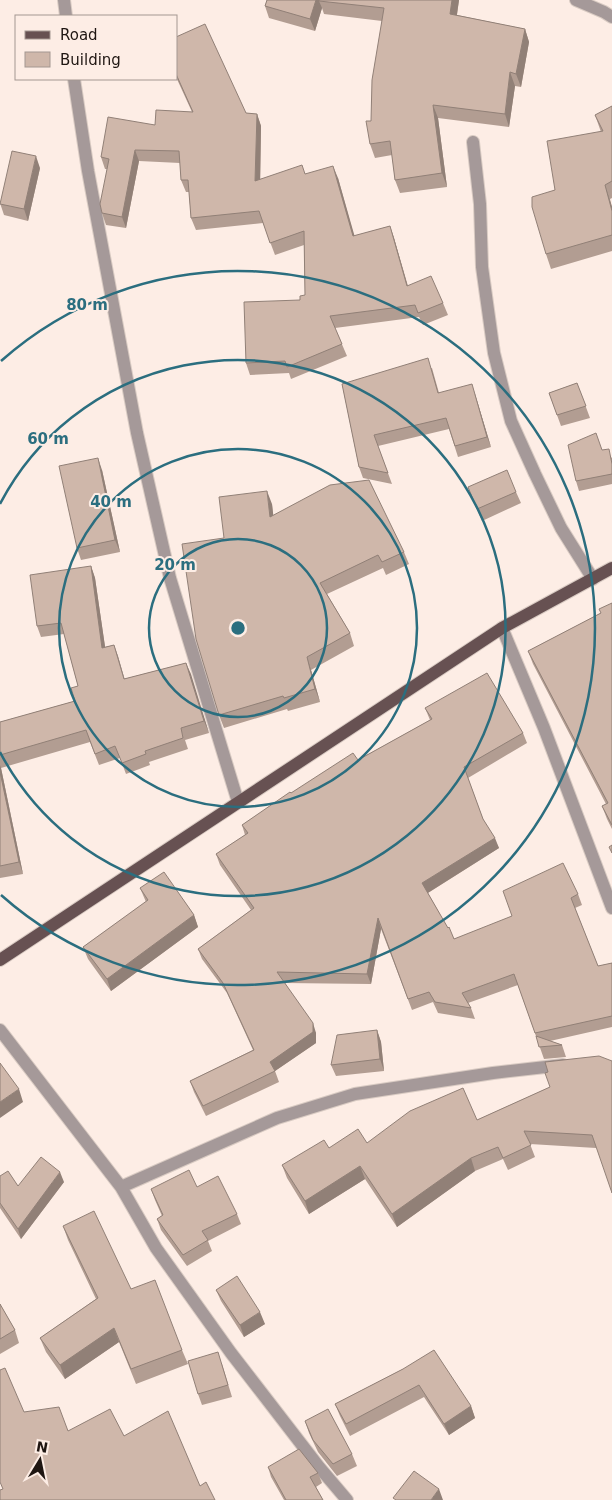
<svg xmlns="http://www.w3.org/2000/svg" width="612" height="1500" font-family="'DejaVu Sans',sans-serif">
  <rect width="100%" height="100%" fill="#fdede5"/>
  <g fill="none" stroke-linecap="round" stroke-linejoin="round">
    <defs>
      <path id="minor" d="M64,0L66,16
        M576,0L604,12L612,17
        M74,79L88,171L137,433L170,578L238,802
        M473,142L480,204L482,267L494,353L511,421L535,474L561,528L593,579
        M502,628L544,728L612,908
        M0,1030L121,1187L156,1248L231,1353L319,1467L347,1500
        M121,1187L277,1118L355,1094L493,1073L563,1065"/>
      <path id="major" d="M0,960L502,628L612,568"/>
    </defs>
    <!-- minor casing -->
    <use href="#minor" stroke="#d9cbc3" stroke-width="14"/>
    <!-- major casing -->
    <use href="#major" stroke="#d9cbc3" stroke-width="14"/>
    <!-- minor -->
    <use href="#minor" stroke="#a59999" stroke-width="12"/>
    <!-- major -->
    <use href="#major" stroke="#675152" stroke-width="12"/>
  </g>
  <!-- wall -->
  <path fill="#b29d92" d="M267,0H459L457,15L525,29L529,42L521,87L515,86L509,127L438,118L447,187L400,193L395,180L392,155L375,158L370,144L382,21L324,14L322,8L315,31L269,18L265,6Z
    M176,37L246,113L257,114L261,126L260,179L305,174L338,178L354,236L390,226L394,238L408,286L443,303L448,315L423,325L419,317L335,328L347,356L291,379L289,373L250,375L246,363L300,300L305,295L304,245L275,255L263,223L196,230L191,218L189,192H186L181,180L180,163L139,161L126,228L106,225L102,213L107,169H105L101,157L155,125L192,112L176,77Z
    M612,106V198L610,199L612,207V251L551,269L546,254L555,190L601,132L595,115Z
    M40,168L28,221L4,215L0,203Z
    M432,368L439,393L475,394L491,447L458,457L449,429L378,446L392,484L363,478L359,467L342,384Z
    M577,383L590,418L561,426L549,393Z
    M602,450L612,458V484L579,491L576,481Z
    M102,470L120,552L81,560L77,548Z
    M468,487L516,492L521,503L482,521Z
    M272,504L273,516L404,552L409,564L386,575L383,568L327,594L350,633L354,646L311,670L320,702L288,711L287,709L224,728L219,715L224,538Z
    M91,566L95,578L105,647L114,645L124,679L186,663L209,733L185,740L188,749L149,762L150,765L126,774L120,758L99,765L90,742L1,768L23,874L0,878V722L75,701L78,686L64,634L41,637L37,626Z
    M612,603V829L607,819L602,806L606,804L533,664L528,651L601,613Z
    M425,708L523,733L527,743L468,778L483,819L499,848L428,893L454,939L578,894L582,905L575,908L598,966L612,963V1027L550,1041L562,1045L566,1057L544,1059L518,985L468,1003L471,1008L475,1019L438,1013L433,1002L412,1010L381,929L371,984L285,983L316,1033V1043L275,1071L279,1082L206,1116L194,1092L190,1081L253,1050L227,993L202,959L198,949L251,910L220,865L216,854L245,835L242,825L291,793L358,760L430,720Z
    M140,888L194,915L198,927L111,991L88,959L83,947L146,902Z
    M377,1030L381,1042L384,1071L336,1076L331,1065Z
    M599,1056L596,1148L530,1144L535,1157L508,1170L503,1159L475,1171L397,1227L365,1179L309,1214L287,1178L282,1165L329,1148L367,1143L477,1120L550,1087Z
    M0,1176L18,1186L64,1182L21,1239L0,1208Z
    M197,1187L237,1214L241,1224L208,1241L212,1251L187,1266L161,1230L157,1219L162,1216L155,1200L151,1189Z
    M63,1226L131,1289L182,1350L188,1364L136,1384L119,1342L65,1379L46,1352L40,1338L96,1299L68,1240Z
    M216,1290L265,1324L244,1337L221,1301Z
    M0,1304L15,1330L19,1343L0,1354Z
    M222,1364L232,1397L202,1405L198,1394Z
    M403,1369L471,1406L475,1418L449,1435L424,1397L350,1436L340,1416L335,1404Z
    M305,1421L352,1454L357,1466L337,1476L318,1452L309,1433Z
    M268,1467L318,1473L322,1483L316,1487L323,1500H284L271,1477Z"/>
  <!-- shaded-wall -->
  <path fill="#918077" d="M316,0H321L319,1L322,8L315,31L310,19Z
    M452,0H459L455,27L450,14Z
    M525,29L529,42L521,87L516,74Z
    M510,72L515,86L509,127L505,114Z
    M433,105L438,118L447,187L442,173Z
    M257,114L261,126L260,193L255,181Z
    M135,150L139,161L126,228L122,217Z
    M36,156L40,168L28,221L24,209Z
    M333,166L338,178L358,248L353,236Z
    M605,185L612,207V211Z
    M390,226L394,238L411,298L407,286Z
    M472,384L475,394L491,447L487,437Z
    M98,458L102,470L120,552L115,540Z
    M267,491L272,504L275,530L270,517Z
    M91,566L95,578L107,660L102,648Z
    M114,645L118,656L128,691L124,679Z
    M307,657L311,670L320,702L315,689Z
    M186,663L191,674L209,733L204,721Z
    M0,765L1,768L23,874L19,862L0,772Z
    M495,838L499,848L426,894L422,883Z
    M194,915L198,927L111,991L107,979Z
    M378,918L381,929L371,984L367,974Z
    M313,1023L316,1033V1043L275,1071L270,1062Z
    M377,1030L381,1042L384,1071L380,1059Z
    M19,1089L23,1102L0,1118V1102Z
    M471,1158L475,1171L397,1227L392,1214Z
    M360,1166L365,1179L309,1214L305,1201Z
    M60,1172L64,1182L21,1239L18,1229Z
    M260,1312L265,1324L244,1337L240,1325Z
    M114,1328L119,1342L65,1379L60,1365Z
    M471,1406L475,1418L449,1435L444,1424Z
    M439,1489L443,1500H431Z"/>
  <!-- building -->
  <path fill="#cfb7aa" stroke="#918077" d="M267,0H316L310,19L265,6Z
    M319,0H452L450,14L525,29L516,74L510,72L505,114L433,105L442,173L395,180L390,141L370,144L366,121H371L372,80L384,8L319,1Z
    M205,24L246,113L257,114L255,181L302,165L305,174L333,166L353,236L390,226L407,286L431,276L443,303L418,313L415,305L330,316L342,344L287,367L285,361L246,363L244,302L300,300V296L305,295L304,231L270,243L259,211L191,218L188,180H181L179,151L135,150L122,217L102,213L100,204L109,159L101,157L108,117L155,125L156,110L193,112L176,74V37Z
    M612,106V181L605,185L612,211V235L546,254L532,207V197L555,190L547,141L603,131L595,115Z
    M12,151L36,156L24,209L0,204Z
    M428,358L438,393L472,384L487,437L455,446L446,418L374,435L388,473L359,467L342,384Z
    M577,383L586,406L557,415L549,393Z
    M596,433L602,450L609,449L612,464V474L576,481L568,445Z
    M98,458L115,540L77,548L59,466Z
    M507,470L516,492L477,509L468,487Z
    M369,480L404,552L382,562L378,555L320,583L350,633L307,657L315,689L284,698L283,696L219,715L196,639L182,544L224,538L219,497L267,491L270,517L330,485Z
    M91,566L102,648L114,645L124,679L186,663L204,721L181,728L183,738L145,751L146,754L122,763L115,746L95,754L86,730L0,755V722L75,701L71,688L78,686L61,623L37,626L30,575Z
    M612,603V825L602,806L608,803L528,651L601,613L599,609Z
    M487,673L523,733L464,767L483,819L495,838L422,883L448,928L449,927L454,939L512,916L503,891L563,863L578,894L571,898L598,966L612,963V1016L535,1033L514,974L462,993L471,1008L435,1002L429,992L408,999L378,918L367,974L277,972L313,1023V1032L270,1062L275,1071L203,1106L190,1081L254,1050L223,983L198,949L254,908L216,854L248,833L242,825L290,792L291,793L353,753L358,760L432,719L425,708Z
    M0,772L19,862L0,866Z
    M612,845V853L609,847Z
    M164,872L194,915L107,979L83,947L148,900L140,888Z
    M377,1030L380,1059L331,1065L337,1035Z
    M536,1036L562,1045L539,1047Z
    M599,1056L612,1061V1193L592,1135L524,1131L531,1145L503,1158L498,1147L471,1158L392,1214L360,1166L305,1201L282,1165L324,1140L329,1148L358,1129L367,1143L410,1111L463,1088L477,1120L550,1087L545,1073L548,1072L545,1062Z
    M0,1063L19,1089L0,1102Z
    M41,1157L60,1172L18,1229L0,1203V1176L8,1171L18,1186Z
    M189,1170L197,1187L218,1176L237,1214L202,1231L208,1240L183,1255L157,1219L163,1215L151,1189Z
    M94,1211L131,1289L155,1280L182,1350L131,1369L114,1328L60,1365L40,1338L98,1298L63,1226Z
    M237,1276L260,1312L240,1325L216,1290Z
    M0,1304L15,1330L0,1339Z
    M434,1350L471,1406L444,1424L419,1385L346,1424L335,1404L403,1369Z
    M218,1352L228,1385L198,1394L188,1361Z
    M5,1368L24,1412L59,1407L68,1431L110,1409L124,1436L168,1411L200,1486L206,1482L215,1500H0V1490L3,1489L0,1482V1370Z
    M328,1409L352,1454L333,1464L313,1440L305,1421Z
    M299,1449L318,1473L310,1477L323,1500H286L268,1467Z
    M414,1471L439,1489L431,1500H396L393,1498Z"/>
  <!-- distance rings -->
  <g fill="none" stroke="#2b6e7f" stroke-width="2.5">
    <circle cx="238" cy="628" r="89"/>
    <circle cx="238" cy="628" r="179"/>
    <path d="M0 504A268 268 0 1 1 0 752"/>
    <path d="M1 361A357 357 0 1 1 1 895"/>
  </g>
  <circle cx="238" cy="628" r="8" fill="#2b6e7f" stroke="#fdede5" stroke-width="2.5"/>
  <g font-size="15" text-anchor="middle" font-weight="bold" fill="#2b6e7f" stroke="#fdede5" stroke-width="4" stroke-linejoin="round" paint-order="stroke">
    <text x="87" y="310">80 m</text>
    <text x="48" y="444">60 m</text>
    <text x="111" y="507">40 m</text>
    <text x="175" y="570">20 m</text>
  </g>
  <!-- legend -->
  <rect x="15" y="15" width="162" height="65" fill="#fdede5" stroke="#a49791"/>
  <rect x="25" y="31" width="25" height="8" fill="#675152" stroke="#a49791"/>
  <text x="60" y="40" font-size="15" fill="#1f1612">Road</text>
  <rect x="25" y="52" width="25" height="15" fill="#cfb7aa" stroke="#a49791"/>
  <text x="60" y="65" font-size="15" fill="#1f1612">Building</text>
  <!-- north arrow -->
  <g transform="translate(40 1460) rotate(10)" stroke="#fdede5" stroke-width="4" paint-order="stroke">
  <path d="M0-4L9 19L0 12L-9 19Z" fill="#1f1612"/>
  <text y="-8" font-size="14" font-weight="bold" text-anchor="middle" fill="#1f1612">N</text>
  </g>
</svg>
